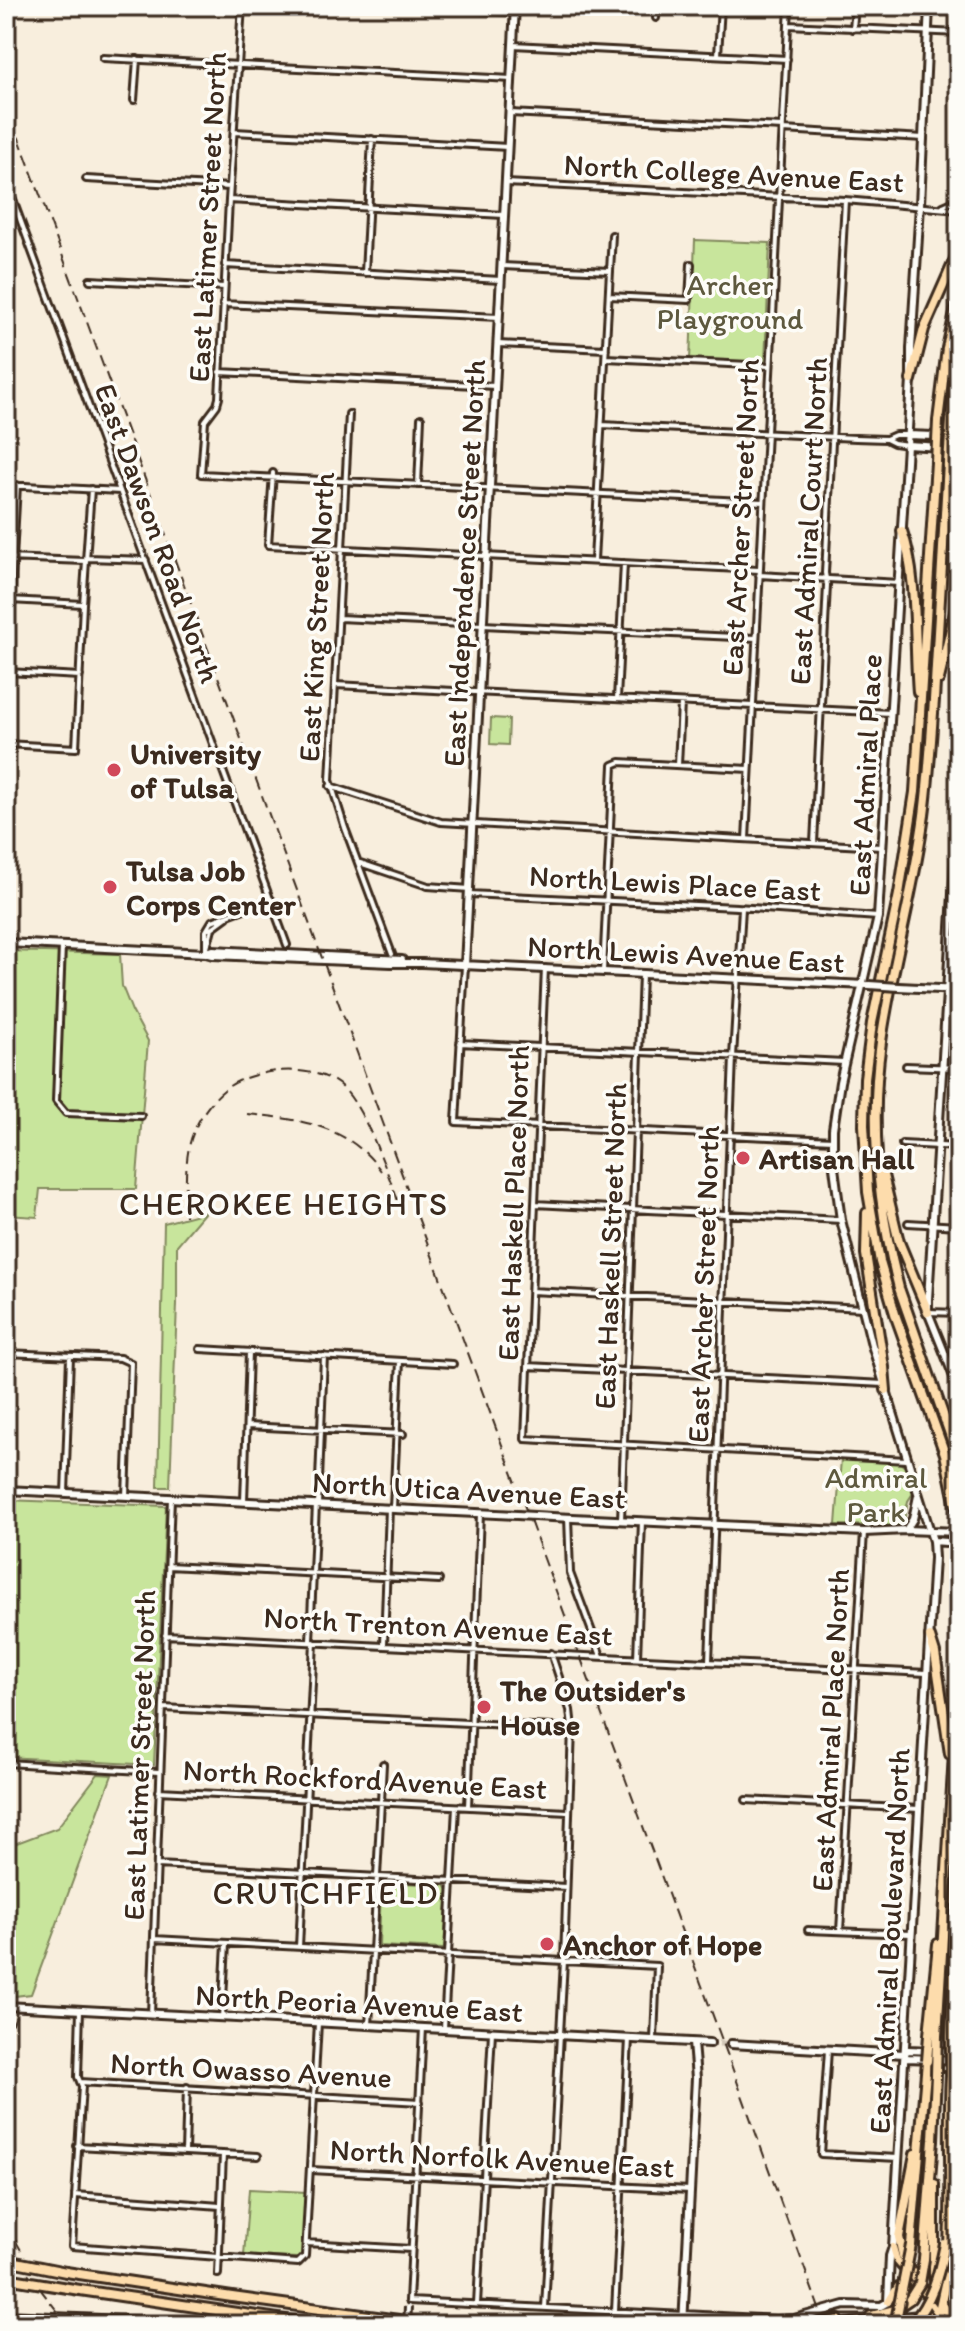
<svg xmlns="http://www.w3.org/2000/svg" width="965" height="2331" font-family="Itim,sans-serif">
  <rect width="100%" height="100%" fill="#f8eedd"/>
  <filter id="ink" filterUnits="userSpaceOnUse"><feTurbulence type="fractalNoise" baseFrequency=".0125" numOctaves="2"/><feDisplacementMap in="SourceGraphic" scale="16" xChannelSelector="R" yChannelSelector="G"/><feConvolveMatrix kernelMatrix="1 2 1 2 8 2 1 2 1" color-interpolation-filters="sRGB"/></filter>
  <g filter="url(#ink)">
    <!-- green -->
    <path fill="#c8e59c" stroke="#82885d" stroke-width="2" d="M695,240L770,243L765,363L690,360Z
      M491,718L509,719L508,745L490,744Z
      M6,951L120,954L122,986L132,1011L148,1041L136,1189H40L37,1217L6,1215Z
      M205,1212L177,1245V1304L170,1487H158L164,1223Z
      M841,1459L899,1462L906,1468L913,1493L908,1501L903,1526L836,1525Z
      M6,1500L166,1506L154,1765L6,1757Z
      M98,1774L112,1775L31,1994L6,1997L11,1879L6,1878V1847L57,1828Z
      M383,1882L445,1885L448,1890L444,1949L379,1946L381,1885Z
      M249,2189L306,2192L302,2253L298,2258L244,2256Z"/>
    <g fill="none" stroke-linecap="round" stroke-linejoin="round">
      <!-- secondary-tunnel -->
      <path stroke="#d2c7b7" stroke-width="6" stroke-dasharray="6 3" stroke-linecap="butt" d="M710,2043L731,2044"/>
      <defs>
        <path id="street" d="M242,6L229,200L219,398L217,405L205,421L201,474L763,502
          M408,6L515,12
          M656,18L657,6
          M788,25L959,33
          M853,29L855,6
          M513,45L787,59
          M718,55L721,6
          M103,58L512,79
          M134,100L137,59
          M510,113L783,127
          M783,130L924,138
          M235,132L508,147
          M86,179L230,187
          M6,181L287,945
          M506,183L845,200L959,210
          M229,200L504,215
          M943,206L959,199
          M225,265L501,280
          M502,266L610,271
          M365,273L372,139
          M90,280L224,287
          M609,296L689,300L691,264
          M223,304L499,317
          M497,344L606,349
          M606,358L770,366
          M219,372L495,386
          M349,414L330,780L345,828L392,954
          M602,425L856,438L886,439L895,435H908
          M886,439L894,443L907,445
          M273,473L268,545L759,570
          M6,485L120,491
          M418,485L421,418
          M6,558L85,561
          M88,558L146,560
          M594,560L612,235
          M759,575L899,583
          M10,600L83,604
          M339,618L756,638
          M7,672L80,676
          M6,685L17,485
          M335,685L891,713
          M617,699L624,563
          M6,744L76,748L83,604L91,489
          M678,765L681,703
          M330,786L441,822L881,847
          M746,839L789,6
          M814,843L827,585L825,573L845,200
          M360,863L428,886L470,889
          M469,894L737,907L878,917
          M62,946L56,1101L66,1113L141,1116
          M206,952L212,928L227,917
          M206,953V931L212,921L271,899
          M465,965L456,1122L833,1140
          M545,968L525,1439L907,1460
          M603,971L613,765L620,762L749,769
          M460,1043L844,1062
          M906,1066L959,1068
          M902,1144L959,1147
          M535,1204L841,1220
          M908,1223L959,1226
          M531,1291L863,1308
          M928,1312L959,1313
          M6,1319L10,1217
          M200,1349L453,1364
          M6,1353L120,1358L131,1363L126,1496
          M528,1366L884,1384
          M247,1426L403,1434
          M65,1493L70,1357
          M244,1501L249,1352
          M318,1505L324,1356
          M393,1508L400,1361
          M568,1517L570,1573L601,1656
          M621,1520L642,975
          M168,1566L439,1580
          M165,1635L927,1673
          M310,1641L316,1504
          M384,1644L389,1508
          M637,1658L642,1521
          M709,1661L733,1057L742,908
          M163,1708L572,1728
          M6,1763L159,1772
          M159,1791L568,1812
          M746,1800L919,1809
          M468,1807L480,1514
          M157,1865L566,1887
          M808,1930L911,1934
          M840,1931L864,1532
          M154,1939L657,1966L654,2039
          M299,1947L314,1642
          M80,2010L78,2077L82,2086L72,2246L298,2263L305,2256L318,2023
          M151,2014L171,1498
          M222,2018L226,1944
          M369,2026L383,1764
          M423,2028L409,2301L684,2315
          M444,2028L456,1807
          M828,2050L821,2154L898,2158
          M80,2082L420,2102
          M77,2146L258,2156
          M185,2152L187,2087
          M311,2170L690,2190
          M75,2195L220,2206
          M306,2243L411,2249
          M218,2274L223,2154
          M477,2304L492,2032
          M545,2308L564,1961L572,1728L570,1710L551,1653
          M615,2311L629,2039"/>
        <path id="secondary" d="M908,435L959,437
          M907,445L959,448
          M959,798L928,1299V1312L959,1389
          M6,943L206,953L213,955L391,963H422L866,985
          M206,953L213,950L402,960
          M465,965L515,6
          M899,987L959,990
          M6,1490L517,1515
          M552,1517L864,1532L906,1530L959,1532
          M906,1530L913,1519L918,1496
          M933,1541L959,1543
          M6,2006L710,2043
          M731,2044L904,2054
          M904,2054L908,2050L959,2052
          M904,2054L907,2058L959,2060
          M6,2315L242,2325
          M684,2315L776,2320L794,2319L845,2305L881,2306L888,2302L890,2256L893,2247L934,1558L933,1541L872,1345L841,1220L833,1160V1129L840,1082L878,917L911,380V349L920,205L929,6
          M683,2325L696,2078L693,2043"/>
        <path id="primary" d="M893,2247L897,2261L908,2274
          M888,2302L898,2286L909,2285L917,2288"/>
        <path id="highway" d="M911,380L924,329L959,250
          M938,421L947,348L959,296
          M951,422L959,352
          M936,462L915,792L899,894L872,1023L865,1078L864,1125L868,1192L880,1262L896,1317L945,1454L959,1520
          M948,463C943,542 939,621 934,700C931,738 929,777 924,815C914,891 892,965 881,1042C869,1125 878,1207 899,1288L959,1460
          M902,531C918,575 914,644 918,692
          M939,679L959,596
          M882,1171L899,1242L928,1312
          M867,1213L866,1254L884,1367L886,1390
          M930,1637L935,1653L950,1754
          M929,2035L938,1944
          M937,2036L959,1671
          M951,2037L959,1863
          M954,2093L957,2109L959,2181
          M915,2154L899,2237L904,2260L924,2292
          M934,2184V2276L939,2298
          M911,2245L927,2061
          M924,2259L933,2140L936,2075
          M66,2272L232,2297L435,2325
          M945,2284C955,2215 947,2145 951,2076
          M80,2290L319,2325
          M871,2316L894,2310L910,2299
          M815,2325L838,2320
          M833,2325L959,2312"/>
      </defs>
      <!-- street casing -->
      <use href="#street" stroke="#3b2a1e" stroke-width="10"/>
      <!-- secondary casing -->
      <use href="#secondary" stroke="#3b2a1e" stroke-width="12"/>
      <!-- primary casing -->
      <use href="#primary" stroke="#3b2a1e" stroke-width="12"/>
      <!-- highway casing -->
      <use href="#highway" stroke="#3b2a1e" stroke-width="14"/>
      <!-- street -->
      <use href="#street" stroke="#fdfcf7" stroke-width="4"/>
      <!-- secondary -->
      <use href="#secondary" stroke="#fdfcf7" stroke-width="6"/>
      <!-- primary -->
      <use href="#primary" stroke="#fddcac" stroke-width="6"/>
      <!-- highway -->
      <use href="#highway" stroke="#fddcac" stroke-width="8"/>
      <!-- rail -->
      <path stroke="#3b2a1e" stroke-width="2" stroke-dasharray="12 6" stroke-linecap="butt" d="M6,103L729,2059L825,2325
        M247,1114C299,1119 348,1125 381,1171
        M185,1216C187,1189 183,1156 194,1131C201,1114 213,1098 228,1087C256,1067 318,1063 343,1088C368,1113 390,1182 404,1216
        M6,2041L16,2016
        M6,2224L22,2252
        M6,2245L68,2325"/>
      <defs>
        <path id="street-bridge" d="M407,2325L408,2307"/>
        <path id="secondary-bridge" d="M869,985L899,987
          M517,1515L552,1517"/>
        <path id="primary-bridge" d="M932,2305L946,2325"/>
        <path id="highway-bridge" d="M936,462L938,421
          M948,463L951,422
          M951,2037V2076
          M927,2061L929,2035
          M936,2075L937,2036
          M6,2260L66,2272
          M6,2278L80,2290
          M910,2299L920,2283L924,2259
          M941,2303L957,2325
          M895,2325L911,2245
          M911,2325C932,2301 939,2275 945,2244
          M936,2325L945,2284"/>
      </defs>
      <!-- street-bridge casing -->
      <use href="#street-bridge" stroke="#3b2a1e" stroke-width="10" stroke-linecap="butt"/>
      <!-- secondary-bridge casing -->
      <use href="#secondary-bridge" stroke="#3b2a1e" stroke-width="12" stroke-linecap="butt"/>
      <!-- primary-bridge casing -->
      <use href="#primary-bridge" stroke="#3b2a1e" stroke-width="12" stroke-linecap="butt"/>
      <!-- highway-bridge casing -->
      <use href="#highway-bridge" stroke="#3b2a1e" stroke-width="14" stroke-linecap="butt"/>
      <!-- street-bridge -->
      <use href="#street-bridge" stroke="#fdfcf7" stroke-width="4"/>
      <!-- secondary-bridge -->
      <use href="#secondary-bridge" stroke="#fdfcf7" stroke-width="6"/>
      <!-- primary-bridge -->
      <use href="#primary-bridge" stroke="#fddcac" stroke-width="6"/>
      <!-- highway-bridge -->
      <use href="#highway-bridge" stroke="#fddcac" stroke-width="8"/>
    </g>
  </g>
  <!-- markers -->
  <g fill="#d1495b" stroke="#fdfcf7" stroke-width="3">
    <circle cx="114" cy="770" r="8"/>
    <circle cx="110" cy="887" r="8"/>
    <circle cx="743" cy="1158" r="8"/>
    <circle cx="484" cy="1707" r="8"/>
    <circle cx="547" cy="1944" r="8"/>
  </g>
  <g text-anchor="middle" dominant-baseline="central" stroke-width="7" stroke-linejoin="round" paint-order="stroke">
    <!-- street labels -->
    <g font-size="30" fill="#3b2a1e" stroke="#fdfcf7">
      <text transform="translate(734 173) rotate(3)">North College Avenue East</text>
      <text transform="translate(207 217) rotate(-87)">East Latimer Street North</text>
      <text transform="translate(740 517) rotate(-87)">East Archer Street North</text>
      <text transform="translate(808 521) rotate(-87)">East Admiral Court North</text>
      <text transform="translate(158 533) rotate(70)">East Dawson Road North</text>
      <text transform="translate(464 563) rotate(-87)">East Independence Street North</text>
      <text transform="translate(316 617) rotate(-87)">East King Street North</text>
      <text transform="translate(865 775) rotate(-87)">East Admiral Place</text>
      <text transform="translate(675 883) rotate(3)">North Lewis Place East</text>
      <text transform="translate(686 954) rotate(3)">North Lewis Avenue East</text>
      <text transform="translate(513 1203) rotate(-88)">East Haskell Place North</text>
      <text transform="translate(610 1246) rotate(-88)">East Haskell Street North</text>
      <text transform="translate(703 1284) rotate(-88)">East Archer Street North</text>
      <text transform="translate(469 1490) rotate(3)">North Utica Avenue East</text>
      <text transform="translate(438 1626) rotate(3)">North Trenton Avenue East</text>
      <text transform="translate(830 1730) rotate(-87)">East Admiral Place North</text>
      <text transform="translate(139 1755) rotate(-88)">East Latimer Street North</text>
      <text transform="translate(365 1779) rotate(3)">North Rockford Avenue East</text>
      <text transform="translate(889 1941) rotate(-87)">East Admiral Boulevard North</text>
      <text transform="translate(359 2003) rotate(3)">North Peoria Avenue East</text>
      <text transform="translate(251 2070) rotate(3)">North Owasso Avenue</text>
      <text transform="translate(502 2158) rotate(3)">North Norfolk Avenue East</text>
    </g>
    <!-- park labels -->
    <g font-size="30" fill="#5e593e" stroke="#fdfcf7">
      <text x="730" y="284">Archer<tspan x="730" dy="34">Playground</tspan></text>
      <text x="876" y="1477">Admiral<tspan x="876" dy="34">Park</tspan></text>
    </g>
    <!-- poi labels -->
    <g font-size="30" font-weight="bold" fill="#3b2a1e" stroke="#fdfcf7" text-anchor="start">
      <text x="130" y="753">University<tspan x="130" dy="34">of Tulsa</tspan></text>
      <text x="126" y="870">Tulsa Job<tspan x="126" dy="34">Corps Center</tspan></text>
      <text x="759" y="1158">Artisan Hall</text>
      <text x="500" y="1690">The Outsider's<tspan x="500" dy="34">House</tspan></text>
      <text x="563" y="1944">Anchor of Hope</text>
    </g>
    <!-- neighbourhood labels -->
    <g font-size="32" letter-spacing="2" fill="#3b2a1e" stroke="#fdfcf7">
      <text x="284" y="1204">CHEROKEE HEIGHTS</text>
      <text x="326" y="1893">CRUTCHFIELD</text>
    </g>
  </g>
  <!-- margin -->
  <rect width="965" height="2331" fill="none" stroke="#fdfcf7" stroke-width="32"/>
  <rect x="16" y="16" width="933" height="2299" fill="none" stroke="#3b2a1e" stroke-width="3" filter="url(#ink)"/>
</svg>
